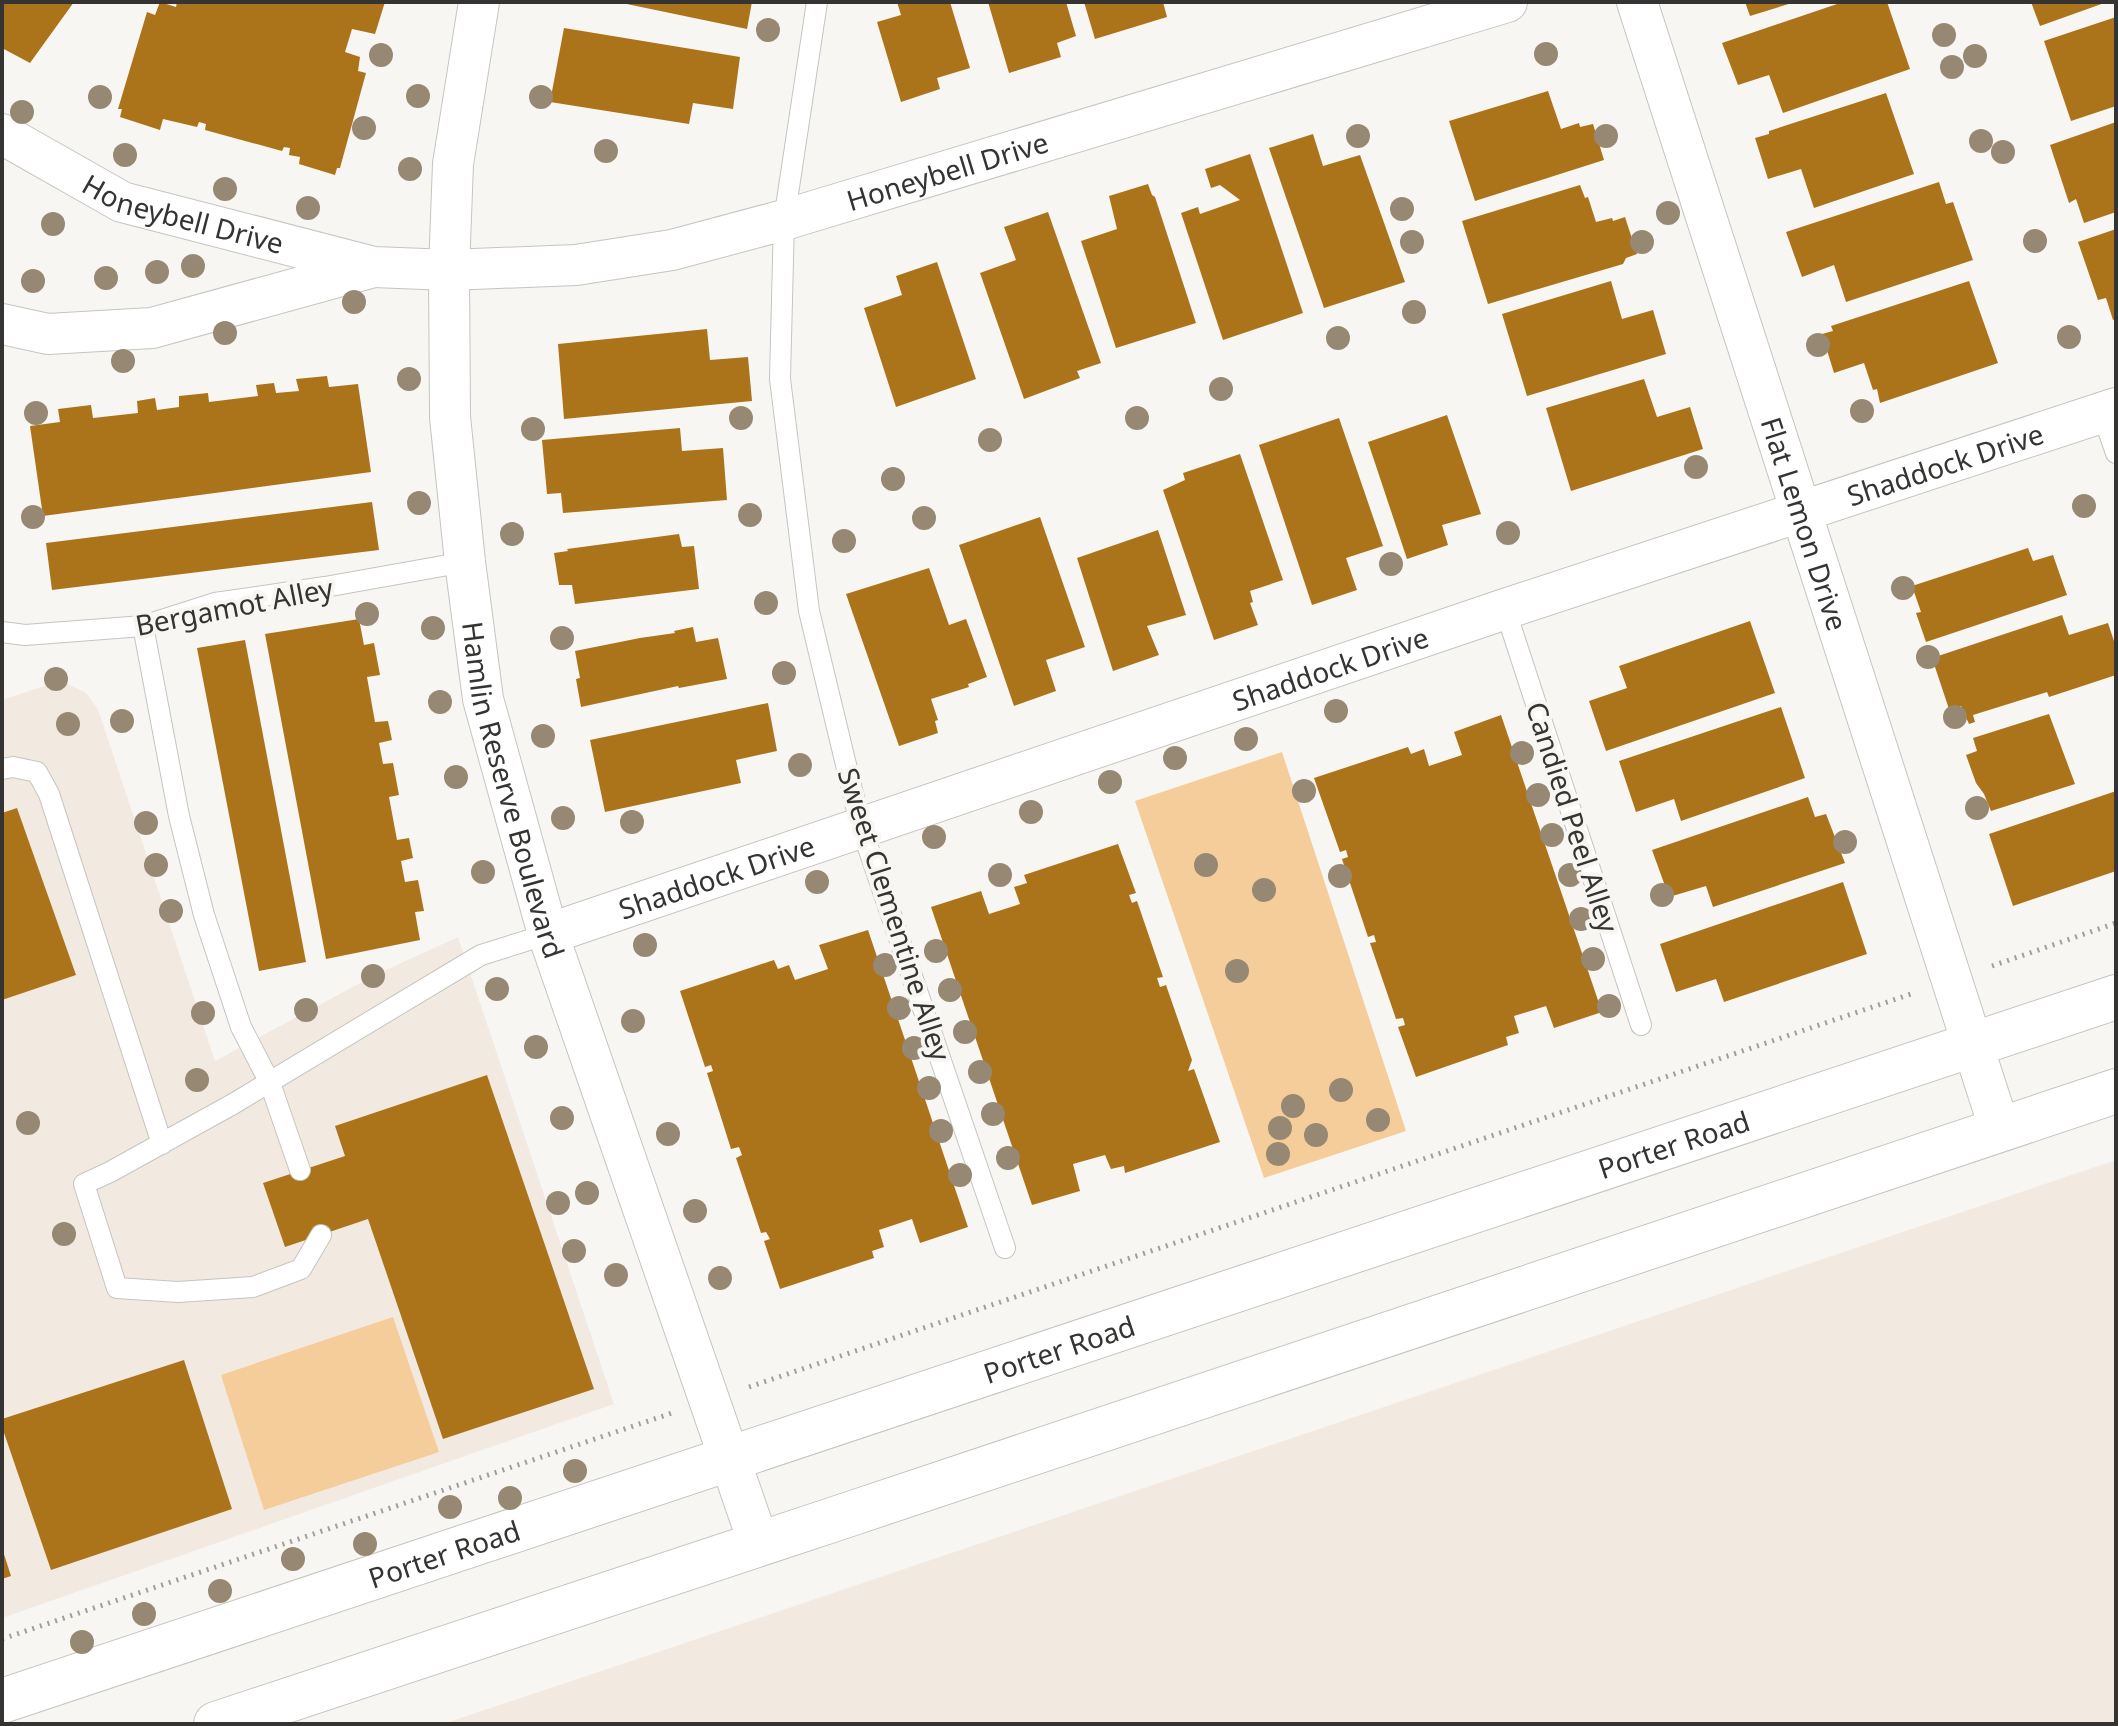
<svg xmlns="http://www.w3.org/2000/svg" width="2118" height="1726" font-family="'Noto Sans',sans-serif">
  <rect width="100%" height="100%" fill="#f8f6f2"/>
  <!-- built -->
  <path fill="#f2eae0" d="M50,684H68L86,693L98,709L215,1061L377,974L458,937L614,1404L2,1618V700Z
    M2116,1160V1724H443L661,1651Z"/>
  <!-- green -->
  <path fill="#f4cd9b" d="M1282,752L1406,1131L1264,1178L1135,801Z
    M393,1317L439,1452L264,1510L221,1375Z"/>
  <!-- building -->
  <path fill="#ab741b" d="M2,2H74L30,63L2,48Z
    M160,2L176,7L177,2H385L375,34L352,29L345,52L360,57L358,71L366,73L340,168H337L335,175L299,164L300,157L289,155L290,148L284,147L282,151L205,130L206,124L199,122L197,127L163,119L160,130L120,117L122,109H118L147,12L155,15Z
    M617,2H752L747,29Z
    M897,2H950L970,68L937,78L940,89L901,102L877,22L901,15Z
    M988,2H1066L1076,36L1057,43L1061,57L1009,73Z
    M1084,2H1163L1167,17L1095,39Z
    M1745,2H1792V3L1750,16Z
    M1843,2H1887L1910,69L1783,113L1769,75L1738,85L1722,43Z
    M2031,2H2107L2040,26Z
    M2116,17V106L2071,121L2044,41Z
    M564,28L740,57L733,109L693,103L689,124L550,102Z
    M1548,91L1561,129L1579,123L1580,127L1593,124L1604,160L1475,201L1449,121Z
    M1886,93L1914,174L1814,208L1801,169L1768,179L1755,138L1769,134V131Z
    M2116,122V212L2084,223L2076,199L2069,203L2050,145Z
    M1313,134L1323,166L1360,155L1405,282L1324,308L1269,148Z
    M1250,154L1303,313L1223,340L1181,213L1198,207L1200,214L1240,200L1220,185L1211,188L1205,169Z
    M1939,182L1946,204L1953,202L1973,260L1846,302L1834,265L1802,277L1786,232Z
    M1148,184L1152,195L1155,197L1196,323L1116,348L1081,241L1117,229L1109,196Z
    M1580,185L1585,198L1588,197L1596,222L1612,218L1613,221L1625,217L1637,254L1626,258L1623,264L1488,304L1462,221Z
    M1048,212L1101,363L1077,371L1080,378L1024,399L980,273L1016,260L1004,227Z
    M2116,229V319L2113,320L2106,298L2098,300L2078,242Z
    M937,262L976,379L896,407L864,308L902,295L896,276Z
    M1611,281L1622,319L1653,310L1666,354L1527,396L1502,314Z
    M1969,281L1998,363L1880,403L1877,389L1873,390L1864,363L1834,373L1822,334L1833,331L1831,326Z
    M707,329L710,360L748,357L752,401L564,419L558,344Z
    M327,376L329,387L358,384L371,472L43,516L30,426L60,422L58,409L91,405L93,418L138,413L137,401L155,398L157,410L179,407V396L208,393L209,402L258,396L256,385L274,383L276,393L299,391L296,379Z
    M1644,379L1657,417L1690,407L1703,449L1571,491L1546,408Z
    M1447,415L1481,514L1442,525L1448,545L1407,559L1368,442Z
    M1339,418L1383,546L1346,558L1357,590L1312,605L1259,445Z
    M680,428L682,451L723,448L727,500L563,513L561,493L547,494L542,440Z
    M1240,454L1283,580L1250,591L1253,602L1250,603L1258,625L1214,640L1163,490L1185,480L1183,473Z
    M372,502L379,550L52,590L46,543Z
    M1040,517L1085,647L1046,660L1056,691L1014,706L959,545Z
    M1158,530L1186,615L1147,626L1159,655L1113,671L1077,558Z
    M679,534L682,547L694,546L699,589L575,604L572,585H559L554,553L568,551L567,549Z
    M2028,548L2033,561L2053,555L2067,595L1926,642L1916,613L1921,612L1912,586Z
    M929,568L949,625L966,619L987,677L968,684L969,687L931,699L938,720L935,721L938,733L899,746L846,594Z
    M2062,615L2069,635L2108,623L2116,647V675L2049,697L2047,692L1973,715L1975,722L1969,724L1961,706L1949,709L1932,658Z
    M359,619L364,645L374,643L380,675L367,677L375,722L388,721L392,740L379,743L383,764L393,763L399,795L389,797L397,840L409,838L413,858L401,861L405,882L418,880L424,911L415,912L420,940L326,959L265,634Z
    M1750,621L1775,693L1606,751L1589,701L1627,688L1619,666Z
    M693,627L696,642L718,638L727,679L679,688L678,686L650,692L581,707L576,679L580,678L575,651L640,638L675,633L674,631Z
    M245,640L306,962L259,971L197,648Z
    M768,703L777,751L736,760L741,783L605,812L590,740Z
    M1781,707L1805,778L1681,821L1674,799L1636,812L1619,761Z
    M2049,714L2075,784L1991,811L1984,794L1976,783L1966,755L1977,751L1973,738Z
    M1501,715L1602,1012L1554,1028L1546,1006L1514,1016L1519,1033L1506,1037L1508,1045L1416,1077L1398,1027L1405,1025L1403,1018L1396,1019L1370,943L1376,942L1374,935L1368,937L1342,859L1348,857L1346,850L1340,852L1314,778L1408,747L1411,754L1424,749L1429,766L1462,755L1454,732Z
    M2116,791V871L2013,906L1989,834Z
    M1808,797L1815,817L1826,814L1845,863L1713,907L1706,886L1669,897L1652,850Z
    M17,808L76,975L2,1000V813Z
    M1118,844L1136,893L1129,895L1132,903L1137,901L1163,977L1157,978L1160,987L1166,985L1192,1060L1188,1071L1194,1069L1220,1142L1125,1173L1124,1166L1111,1169L1105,1155L1073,1164L1080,1191L1032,1205L931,907L981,891L989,914L1020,904L1014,887L1027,883L1024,875Z
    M1843,882L1867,954L1724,1002L1716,979L1676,992L1660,944Z
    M868,930L968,1227L920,1243L912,1219L879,1230L884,1247L872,1251L874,1258L780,1289L764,1241L770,1239L766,1232L761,1233L736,1158L742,1155L739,1147L731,1149L707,1073L713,1071L711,1065L705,1067L680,991L774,960L778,969L789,965L795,980L828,969L819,945Z
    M487,1075L594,1389L443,1439L368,1219L285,1247L263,1183L345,1156L335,1126Z
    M184,1360L232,1509L51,1570L2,1427V1419Z
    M2,1548L11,1576L2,1579Z"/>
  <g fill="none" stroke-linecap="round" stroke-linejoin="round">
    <defs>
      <path id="lane" d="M817,2L784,220L780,379L809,611L861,827L1005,1248
        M2102,413L2116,453
        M1505,609L1641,1025
        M143,626L179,816L204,915L241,1027L270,1083L300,1170
        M2,632L25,635L143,626L215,603L325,587L465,562
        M2,769L13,767L37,772L49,794L162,1144
        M321,1235L301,1269L253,1287L178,1292L117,1288L84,1184L110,1172L233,1104L481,955L548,934"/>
      <g id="street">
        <path id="s1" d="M479,2L453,164L449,270L450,417L465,562L483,699L548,934L759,1544"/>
        <path id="s2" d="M1637,2L2000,1130"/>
        <path id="s3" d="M2,134L122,202L374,267L449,270L576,265L672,250L784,220L1507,2"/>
        <path d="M2,324L48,334L152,328L370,268"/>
        <path id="s4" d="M548,934L1505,609L2116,408"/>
      </g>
      <g id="secondary">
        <path id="s5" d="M2,1701L2116,997"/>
        <path d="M216,1724L841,1517L2116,1091"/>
      </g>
    </defs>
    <!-- lane casing -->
    <use href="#lane" stroke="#c6c4c0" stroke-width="22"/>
    <!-- street casing -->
    <use href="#street" stroke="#c6c4c0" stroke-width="42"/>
    <!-- secondary casing -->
    <use href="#secondary" stroke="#c6c4c0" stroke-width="46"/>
    <!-- path -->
    <path stroke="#a19f9c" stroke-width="5" stroke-dasharray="2 6" stroke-linecap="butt" d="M1992,966L2116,923
      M749,1387L1911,994
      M2,1639L672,1413"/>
    <!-- lane -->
    <use href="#lane" stroke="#fff" stroke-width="20"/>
    <!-- street -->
    <use href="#street" stroke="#fff" stroke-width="40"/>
    <!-- secondary -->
    <use href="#secondary" stroke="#fff" stroke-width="44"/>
  </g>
  <!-- trees -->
  <g fill="#968873">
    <circle cx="768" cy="30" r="12"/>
    <circle cx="1944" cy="35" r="12"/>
    <circle cx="1546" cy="54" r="12"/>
    <circle cx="381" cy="55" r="12"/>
    <circle cx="1975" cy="56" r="12"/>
    <circle cx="1952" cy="67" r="12"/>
    <circle cx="418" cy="96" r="12"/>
    <circle cx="100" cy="97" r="12"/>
    <circle cx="541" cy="97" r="12"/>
    <circle cx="22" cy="112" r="12"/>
    <circle cx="364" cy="128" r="12"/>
    <circle cx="1358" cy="136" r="12"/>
    <circle cx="1606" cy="136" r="12"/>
    <circle cx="1981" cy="141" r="12"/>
    <circle cx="606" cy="151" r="12"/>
    <circle cx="2003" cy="152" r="12"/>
    <circle cx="125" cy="155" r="12"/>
    <circle cx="410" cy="169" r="12"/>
    <circle cx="225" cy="189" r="12"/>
    <circle cx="308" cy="208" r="12"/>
    <circle cx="1402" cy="209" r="12"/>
    <circle cx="1668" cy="213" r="12"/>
    <circle cx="53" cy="224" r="12"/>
    <circle cx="2035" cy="241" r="12"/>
    <circle cx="1412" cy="242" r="12"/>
    <circle cx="1642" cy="242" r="12"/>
    <circle cx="193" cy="266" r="12"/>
    <circle cx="157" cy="272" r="12"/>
    <circle cx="106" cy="278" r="12"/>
    <circle cx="33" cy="281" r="12"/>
    <circle cx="354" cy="302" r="12"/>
    <circle cx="1414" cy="312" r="12"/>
    <circle cx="225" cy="333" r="12"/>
    <circle cx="2069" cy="337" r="12"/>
    <circle cx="1338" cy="338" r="12"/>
    <circle cx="1818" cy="345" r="12"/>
    <circle cx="123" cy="361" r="12"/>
    <circle cx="409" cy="379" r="12"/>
    <circle cx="1221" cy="389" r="12"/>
    <circle cx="1862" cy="411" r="12"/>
    <circle cx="36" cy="413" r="12"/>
    <circle cx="741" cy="418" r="12"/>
    <circle cx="1137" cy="418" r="12"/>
    <circle cx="533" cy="429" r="12"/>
    <circle cx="990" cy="440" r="12"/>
    <circle cx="1696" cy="467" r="12"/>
    <circle cx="893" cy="479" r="12"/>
    <circle cx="419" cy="503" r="12"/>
    <circle cx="2084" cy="506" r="12"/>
    <circle cx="750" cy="515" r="12"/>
    <circle cx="33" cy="517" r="12"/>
    <circle cx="924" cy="518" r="12"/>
    <circle cx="1508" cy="533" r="12"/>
    <circle cx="512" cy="534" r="12"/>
    <circle cx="844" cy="541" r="12"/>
    <circle cx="1391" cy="564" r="12"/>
    <circle cx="1903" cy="588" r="12"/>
    <circle cx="766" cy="603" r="12"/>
    <circle cx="367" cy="614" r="12"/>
    <circle cx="433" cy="628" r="12"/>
    <circle cx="562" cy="638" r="12"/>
    <circle cx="1928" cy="657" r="12"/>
    <circle cx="784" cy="673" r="12"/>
    <circle cx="56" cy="679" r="12"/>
    <circle cx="440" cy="702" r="12"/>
    <circle cx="1336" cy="711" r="12"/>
    <circle cx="1955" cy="717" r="12"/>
    <circle cx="122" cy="721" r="12"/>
    <circle cx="68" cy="724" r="12"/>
    <circle cx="543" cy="736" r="12"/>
    <circle cx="1246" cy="739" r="12"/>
    <circle cx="1522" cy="753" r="12"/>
    <circle cx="1175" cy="758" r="12"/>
    <circle cx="800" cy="765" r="12"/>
    <circle cx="456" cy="777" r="12"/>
    <circle cx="1110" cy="782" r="12"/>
    <circle cx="1304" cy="791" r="12"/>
    <circle cx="1538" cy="795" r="12"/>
    <circle cx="1977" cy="808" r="12"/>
    <circle cx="1031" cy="812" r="12"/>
    <circle cx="563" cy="818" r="12"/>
    <circle cx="632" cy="822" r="12"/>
    <circle cx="146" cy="823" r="12"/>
    <circle cx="1552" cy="835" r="12"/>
    <circle cx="934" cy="837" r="12"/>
    <circle cx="1845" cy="842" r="12"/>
    <circle cx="156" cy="865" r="12"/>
    <circle cx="1206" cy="865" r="12"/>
    <circle cx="483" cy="872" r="12"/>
    <circle cx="1000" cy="875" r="12"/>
    <circle cx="1570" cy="875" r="12"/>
    <circle cx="1340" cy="876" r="12"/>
    <circle cx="817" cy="882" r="12"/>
    <circle cx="1264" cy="890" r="12"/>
    <circle cx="1662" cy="895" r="12"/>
    <circle cx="171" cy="911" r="12"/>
    <circle cx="1581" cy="919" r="12"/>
    <circle cx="645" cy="945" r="12"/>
    <circle cx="936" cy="951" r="12"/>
    <circle cx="1593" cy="959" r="12"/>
    <circle cx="885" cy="965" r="12"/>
    <circle cx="1237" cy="971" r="12"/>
    <circle cx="373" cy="976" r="12"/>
    <circle cx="497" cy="989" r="12"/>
    <circle cx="950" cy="990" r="12"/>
    <circle cx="1609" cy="1006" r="12"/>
    <circle cx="899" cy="1008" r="12"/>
    <circle cx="306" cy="1010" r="12"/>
    <circle cx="203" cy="1013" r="12"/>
    <circle cx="633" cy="1021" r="12"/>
    <circle cx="965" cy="1032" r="12"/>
    <circle cx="536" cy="1047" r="12"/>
    <circle cx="914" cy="1048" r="12"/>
    <circle cx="980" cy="1072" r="12"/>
    <circle cx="197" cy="1080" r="12"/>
    <circle cx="929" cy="1088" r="12"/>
    <circle cx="1341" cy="1090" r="12"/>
    <circle cx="1293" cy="1106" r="12"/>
    <circle cx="993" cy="1114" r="12"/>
    <circle cx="562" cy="1118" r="12"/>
    <circle cx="1378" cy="1120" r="12"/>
    <circle cx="28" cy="1123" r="12"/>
    <circle cx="1280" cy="1128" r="12"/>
    <circle cx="941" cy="1131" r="12"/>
    <circle cx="668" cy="1134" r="12"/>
    <circle cx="1316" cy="1135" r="12"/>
    <circle cx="1278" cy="1154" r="12"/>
    <circle cx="1008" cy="1158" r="12"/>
    <circle cx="960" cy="1175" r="12"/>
    <circle cx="587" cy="1193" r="12"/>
    <circle cx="558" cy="1203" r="12"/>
    <circle cx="695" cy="1211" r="12"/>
    <circle cx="64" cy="1234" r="12"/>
    <circle cx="574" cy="1251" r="12"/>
    <circle cx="616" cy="1275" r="12"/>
    <circle cx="720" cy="1278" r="12"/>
    <circle cx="575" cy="1471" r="12"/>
    <circle cx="510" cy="1498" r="12"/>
    <circle cx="450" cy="1507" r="12"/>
    <circle cx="365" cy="1544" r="12"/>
    <circle cx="293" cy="1559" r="12"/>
    <circle cx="220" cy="1591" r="12"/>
    <circle cx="144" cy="1614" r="12"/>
    <circle cx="82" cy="1642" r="12"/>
  </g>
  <g text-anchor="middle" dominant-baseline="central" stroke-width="8" stroke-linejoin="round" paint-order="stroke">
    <!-- street labels -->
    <g font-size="28" fill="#353432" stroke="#f8f6f2">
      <text stroke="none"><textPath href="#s3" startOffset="984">Honeybell Drive</textPath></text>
      <text stroke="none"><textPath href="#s3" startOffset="200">Honeybell Drive</textPath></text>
      <text stroke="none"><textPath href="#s4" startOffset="1474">Shaddock Drive</textPath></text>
      <text stroke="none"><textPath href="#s2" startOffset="548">Flat Lemon Drive</textPath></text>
      <text transform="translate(234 606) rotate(-11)">Bergamot Alley</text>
      <text stroke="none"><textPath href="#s4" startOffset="826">Shaddock Drive</textPath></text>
      <text stroke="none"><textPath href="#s1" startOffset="796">Hamlin Reserve Boulevard</textPath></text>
      <text transform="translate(1573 817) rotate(72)">Candied Peel Alley</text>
      <text stroke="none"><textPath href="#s4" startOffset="178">Shaddock Drive</textPath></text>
      <text transform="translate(895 914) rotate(72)">Sweet Clementine Alley</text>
      <text stroke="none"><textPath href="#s5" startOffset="1762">Porter Road</textPath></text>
      <text stroke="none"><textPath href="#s5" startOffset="1114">Porter Road</textPath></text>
      <text stroke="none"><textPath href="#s5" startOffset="466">Porter Road</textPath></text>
    </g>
  </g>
  <!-- border -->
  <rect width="2118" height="1726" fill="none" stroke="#353432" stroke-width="8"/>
</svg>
